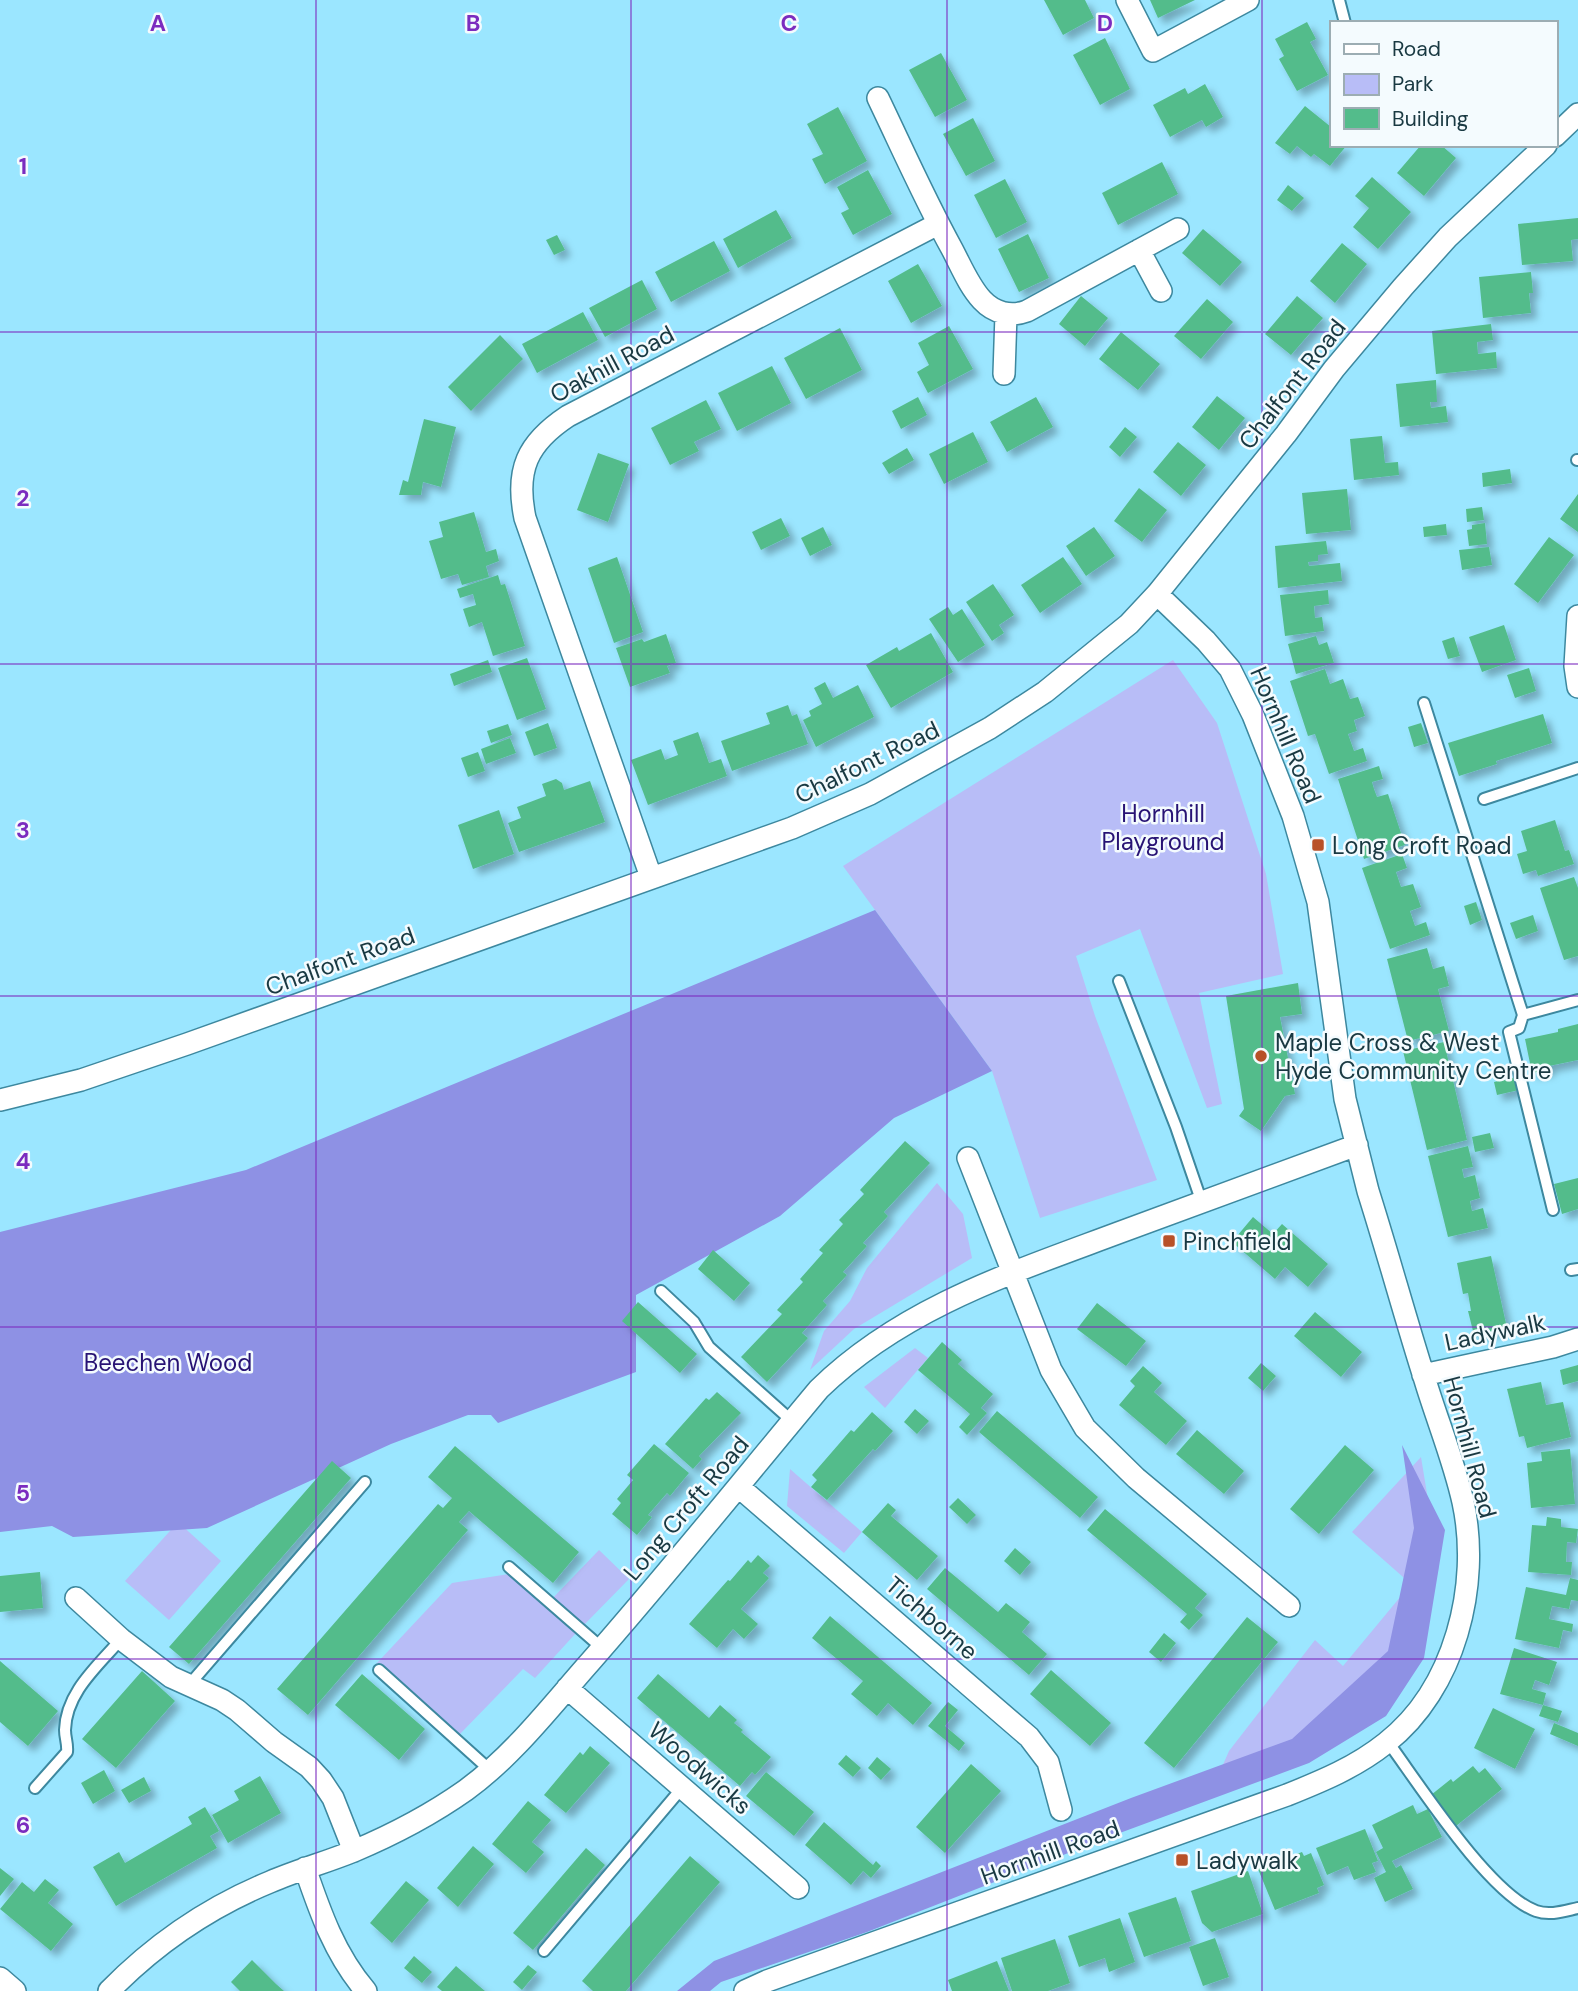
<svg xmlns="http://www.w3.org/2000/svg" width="1578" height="1991" font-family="'DM Sans',sans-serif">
  <defs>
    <filter id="shadow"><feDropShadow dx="6" dy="6" stdDeviation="3.5" flood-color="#0004"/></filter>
  </defs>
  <rect width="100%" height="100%" fill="#9be6ff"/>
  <!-- green -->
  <path fill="#b8bdf7" d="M1173,660L1217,723L1266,874L1283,974L1199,993L1222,1104L1207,1108L1140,929L1076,956L1095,1016L1157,1180L1040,1218L992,1071L843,866Z
    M937,1183L963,1214L972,1258L854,1329L810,1370L824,1331L850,1301L867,1268Z
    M915,1348L928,1358L885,1408L864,1387Z
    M1421,1457L1439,1567L1423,1632L1387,1688L1214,1785L1229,1751L1315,1640L1343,1666L1411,1584L1352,1532Z
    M790,1469L862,1532L844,1553L787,1506Z
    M178,1522L221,1561L169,1620L125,1581Z
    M599,1550L629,1579L581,1628L549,1602Z
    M509,1574L576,1633L535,1678L523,1669L459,1735L376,1664L452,1583Z"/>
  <!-- forest -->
  <path fill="#8e91e4" d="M875,910L992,1071L894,1118L780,1216L636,1295V1372L498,1423L491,1415H468L391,1444L207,1528L73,1537L52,1526L0,1532V1232L246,1170Z
    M1402,1445L1445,1530L1424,1658L1386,1716L1309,1763L1109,1837L867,1932L721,1982L710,1991H677L714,1961L1131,1798L1292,1739L1388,1651L1414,1528Z"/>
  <!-- building -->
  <path fill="#53bc8b" filter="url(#shadow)" d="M1044,0H1085L1094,18L1063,35Z
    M1150,0H1195L1158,18Z
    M1307,22L1316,39L1310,42L1328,75L1297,91L1279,59L1284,56L1275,39Z
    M1105,38L1130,89L1100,105L1073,55Z
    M941,53L967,100L935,117L909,70Z
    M1205,84L1223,117L1206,127L1202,120L1170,137L1153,105L1185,88L1188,94Z
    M1305,106L1331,127V145H1347L1330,166L1314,154L1311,157L1297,146L1290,154L1275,143Z
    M838,107L867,161L825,184L812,159L823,154L807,124Z
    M973,118L995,161L966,176L943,134Z
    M1421,145H1441L1456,158L1424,196L1397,173Z
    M1162,162L1178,194L1118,225L1102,193Z
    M868,170L892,214L853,235L841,213L849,209L837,187Z
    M1372,177L1411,212L1378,249L1353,227L1369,208L1355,196Z
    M1005,179L1027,222L996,238L974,195Z
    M1288,185L1304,198L1292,211L1277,200Z
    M776,210L792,238L738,268L723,239Z
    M1578,218V239L1571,240L1573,261L1522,265L1518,224Z
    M1203,229L1242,262L1220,286L1182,253Z
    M1028,234L1049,278L1019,292L998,249Z
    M557,235L565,250L554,255L546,240Z
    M714,241L730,271L671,302L655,272Z
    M1342,243L1367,264L1335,303L1310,281Z
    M918,264L942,306L911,323L888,281Z
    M1531,272L1533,293H1529L1531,313L1483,318L1479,277Z
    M642,280L657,309L605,337L589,308Z
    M1081,296L1108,318L1085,346L1059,324Z
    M1297,296L1323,318L1291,355L1265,334Z
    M1207,299L1233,322L1201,359L1174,336Z
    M583,312L598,340L537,373L522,344Z
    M1491,324L1493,340L1477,342L1478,354L1496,352L1497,368L1436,374L1432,331Z
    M949,326L973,369L928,393L917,372L929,365L918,343Z
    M840,328L862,370L806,399L784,358Z
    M1121,332L1160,364L1138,390L1099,359Z
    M500,335L523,359L471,411L448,387Z
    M772,366L791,403L737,431L718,393Z
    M1436,380L1437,402H1430L1431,408L1446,406L1448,422L1400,427L1396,384Z
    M1217,396L1245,418L1219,450L1192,427Z
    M918,397L927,415L901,429L892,411Z
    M1036,397L1053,427L1007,452L990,422Z
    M706,400L721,429L694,442L699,451L670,465L651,428Z
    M424,419L456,427L441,487L423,482L421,495H399L403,480L408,482Z
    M1125,427L1137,437L1120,457L1109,447Z
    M973,432L988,462L944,484L929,454Z
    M1382,436L1385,463L1398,462L1399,475L1354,480L1350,439Z
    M1178,442L1206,465L1181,496L1153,472Z
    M907,448L914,460L889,474L882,463Z
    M598,453L629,464L608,522L577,510Z
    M1510,469L1512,483L1483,487L1482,473Z
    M1139,488L1167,510L1142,542L1114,521Z
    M1347,489L1351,530L1306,534L1302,493Z
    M1578,494V532L1560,519Z
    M1482,507L1484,520L1467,522L1466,509Z
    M474,512L486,552L496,549L499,561L486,566L489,577L462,585L458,574L441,579L429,541L443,537L439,522Z
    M781,518L790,536L761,550L752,532Z
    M1485,523L1487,544L1469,546L1467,530L1472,529V525Z
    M1446,524L1447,535L1424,537L1423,527Z
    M823,527L832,545L810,556L801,538Z
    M1094,527L1115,556L1086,576L1066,546Z
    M1549,537L1574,555L1538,603L1514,584Z
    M1326,541L1328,554L1318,555V561L1308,562L1309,566L1340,563L1342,581L1278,588L1275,546Z
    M1489,547L1492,565L1462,570L1459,550Z
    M617,557L643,632L614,643L588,568Z
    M1063,557L1082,584L1040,613L1021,585Z
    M498,575L501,585L505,584L525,646L493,656L482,622L469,627L463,609L476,605L473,594L460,598L457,589Z
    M993,584L1014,615L999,625L1004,633L992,641L966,602Z
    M1328,590L1329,604L1314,606L1315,618L1322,617L1324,631L1285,636L1280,595Z
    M948,607L953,615L962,609L985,645L958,662L929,619Z
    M1504,625L1516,660L1482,672L1469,637Z
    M931,633L953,672L891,708L866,665L897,647L899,651Z
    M666,634L676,663L667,666L670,673L630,687L616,648L642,639L644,642Z
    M1316,636L1319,645L1327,642L1334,663L1296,674L1288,644Z
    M1454,637L1460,656L1448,659L1442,641Z
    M527,658L546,709L517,720L498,668Z
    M488,660L492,672L454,686L450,674Z
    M1529,668L1536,691L1515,698L1507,675Z
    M1325,669L1330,684L1343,679L1350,699L1358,697L1365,716L1354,720L1357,731L1348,734L1354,751L1363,748L1367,761L1329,774L1315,734L1308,736L1290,681Z
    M825,682L833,698L858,685L874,717L816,747L803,720L811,716L809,711L822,704L814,688Z
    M788,705L792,716L797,714L808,744L732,771L721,741L770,724L766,713Z
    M1543,714L1552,743L1496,761L1497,764L1459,776L1448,743Z
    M548,723L557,748L534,756L525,732Z
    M1421,723L1428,743L1414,747L1408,727Z
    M508,724L512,735L491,743L487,731Z
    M698,732L709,763L721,759L727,776L648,805L631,760L661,749L665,760L678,755L673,741Z
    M510,738L516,753L486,764L481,749Z
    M478,752L485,771L468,777L461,758Z
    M1379,766L1383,779L1372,782L1374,789L1377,797L1388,794L1405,845L1364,859L1338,779Z
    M556,779L562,783L564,790L590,781L605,822L519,852L508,823L521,818L517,807L546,796L542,784Z
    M499,810L514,854L473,869L458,825Z
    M1555,820L1565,851L1569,850L1574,864L1538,876L1536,870L1523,874L1517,854L1527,851L1521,831Z
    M1402,854L1407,868L1396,872L1401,887L1413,884L1421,907L1410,911L1415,926L1426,922L1430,935L1390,949L1362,868Z
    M1574,877L1578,888V956L1564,960L1540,888Z
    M1476,902L1482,920L1470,925L1464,906Z
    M1533,915L1538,931L1516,939L1510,923Z
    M1427,948L1433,969L1444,966L1449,986L1438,989L1449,1031L1408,1041L1387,959Z
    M1298,983L1302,1014L1280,1017L1295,1094L1285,1096L1261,1131L1239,1116L1244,1109L1226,996Z
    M1578,1024V1060L1549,1066V1070L1532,1073L1525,1039L1558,1032V1029Z
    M1444,1042L1467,1140L1427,1150L1403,1051Z
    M1516,1077L1519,1090L1497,1095L1494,1082Z
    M1490,1133L1494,1148L1475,1152L1472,1137Z
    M905,1141L930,1163L884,1212L888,1216L863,1243L867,1246L843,1272L847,1275L823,1301L827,1305L802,1333L808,1338L767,1382L741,1357L782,1314L777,1310L803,1282L800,1279L823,1253L819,1250L843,1224L839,1220L864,1194L860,1190Z
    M1468,1146L1473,1167L1462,1169L1464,1178L1475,1175L1480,1198L1470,1201L1472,1211L1483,1208L1488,1228L1448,1237L1428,1156Z
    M1578,1178V1209L1562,1214L1554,1184Z
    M1253,1217L1273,1234L1282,1224L1328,1264L1308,1287L1285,1267L1275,1279L1232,1242Z
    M713,1250L750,1283L734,1301L698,1269Z
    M1491,1256L1507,1328L1474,1335L1468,1311H1471L1468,1293L1463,1294L1457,1263Z
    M638,1302L697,1354L680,1373L622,1321Z
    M1097,1303L1146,1341L1126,1366L1077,1329Z
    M1315,1312L1362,1352L1341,1377L1294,1336Z
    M942,1342L962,1360L958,1364L993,1394L981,1408L987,1413L967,1435L959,1427L970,1414L918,1370Z
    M1261,1363L1276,1376L1263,1391L1248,1378Z
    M1578,1365V1381L1563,1385L1560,1370Z
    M1143,1366L1162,1383L1154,1392L1187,1421L1166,1445L1119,1405L1135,1386L1130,1381Z
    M1541,1382L1546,1405L1563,1402L1571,1437L1527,1448L1524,1436L1519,1437L1507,1389Z
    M717,1392L741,1413L699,1456L702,1459L693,1469L665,1444L706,1398L709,1400Z
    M915,1409L929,1421L917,1434L904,1422Z
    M997,1411L1098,1497L1080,1518L979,1432Z
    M872,1412L893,1431L875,1451L873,1449L827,1500L811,1487L817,1480L812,1475L851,1430L854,1432Z
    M1197,1430L1244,1471L1224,1494L1176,1454Z
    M654,1444L689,1473L670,1496L667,1493L648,1515L652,1517L637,1535L612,1514L621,1503L617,1499L633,1480L627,1475Z
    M1345,1445L1374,1470L1319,1534L1290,1509Z
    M455,1446L579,1552L553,1583L469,1511L459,1522L468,1530L308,1715L277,1689L438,1504L443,1508L452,1498L428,1477Z
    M1570,1449L1575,1504L1531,1508L1527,1463L1542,1461L1541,1452Z
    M332,1461L351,1478L189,1664L169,1647Z
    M958,1498L976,1515L967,1524L949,1507Z
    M888,1503L896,1510L891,1516L938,1556L917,1580L862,1532Z
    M1105,1509L1207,1594L1195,1608L1203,1615L1189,1630L1180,1622L1187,1614L1087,1530Z
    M1547,1517L1561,1519V1527L1578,1529L1576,1543L1567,1542L1566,1562H1572L1571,1575L1528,1572L1532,1525L1546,1526Z
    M1015,1548L1031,1562L1020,1575L1004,1561Z
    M758,1555L770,1566L763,1573L769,1578L741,1609L758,1624L744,1639L733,1629L717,1648L689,1624L728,1580L730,1581L748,1560L751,1563Z
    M945,1568L998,1612L1006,1603L1030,1622L1022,1632L1047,1654L1029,1675L927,1589Z
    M40,1572L43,1608L0,1612V1576Z
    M1570,1578L1578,1580V1601L1571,1600L1569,1609L1552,1606L1549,1619L1573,1624L1572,1632L1563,1630L1559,1648L1515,1639L1526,1587L1566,1595Z
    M830,1616L932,1703L913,1725L888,1703L877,1716L851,1694L863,1681L812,1638Z
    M1247,1617L1278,1642L1174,1768L1144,1743Z
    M1164,1633L1176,1643L1161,1662L1149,1652Z
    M1514,1648L1557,1662L1549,1685L1535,1680L1532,1689L1546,1693L1543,1705L1500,1694Z
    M0,1661L58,1711L28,1746L0,1722Z
    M1051,1670L1111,1723L1090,1746L1030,1694Z
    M142,1671L175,1701L116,1768L82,1739Z
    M362,1674L425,1729L399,1760L335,1705Z
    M658,1674L709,1718L720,1705L737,1720L734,1723L743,1730L741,1732L771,1757L755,1775L752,1772L740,1786L637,1698Z
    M948,1702L958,1710L945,1726L965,1743L959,1751L928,1726Z
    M1543,1705L1562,1711L1558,1722L1539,1716Z
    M1493,1708L1535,1729L1515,1769L1474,1748Z
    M1554,1723L1578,1733V1746L1550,1734Z
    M590,1746L610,1763L566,1813L544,1795L580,1752L583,1755Z
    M846,1755L861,1768L853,1777L838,1764Z
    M877,1757L891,1769L881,1780L868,1768Z
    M971,1764L1001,1791L945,1853L916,1827Z
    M1473,1766L1479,1773L1485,1768L1502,1789L1456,1826L1431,1795L1451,1779L1453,1782Z
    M104,1770L115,1791L93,1804L81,1783Z
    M766,1772L814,1812L794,1836L746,1796Z
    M260,1776L281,1813L228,1843L212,1815L239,1800L234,1791Z
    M144,1777L151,1791L129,1803L121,1790Z
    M528,1801L551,1820L532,1842L544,1852L526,1873L492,1844Z
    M1413,1805L1417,1814L1428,1809L1442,1837L1392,1861L1396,1868L1401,1865L1413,1889L1385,1902L1374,1878L1386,1872L1376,1852L1383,1848L1372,1825Z
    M205,1807L219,1831L210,1836L217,1848L116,1906L93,1867L119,1852L125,1863L192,1824L188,1817Z
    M824,1822L873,1865L876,1861L881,1866L871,1878L863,1871L851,1885L805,1845Z
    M1365,1829L1378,1861L1372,1863L1376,1872L1354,1880L1348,1866L1327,1875L1316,1848Z
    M473,1846L494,1864L458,1907L437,1888Z
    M586,1848L605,1865L533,1950L513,1933Z
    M1302,1852L1304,1856L1311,1853L1324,1885L1317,1888L1319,1893L1275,1910L1258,1869Z
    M690,1856L720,1882L626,1991H593L582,1981Z
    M0,1868L14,1879L0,1896Z
    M1248,1871L1263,1914L1212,1932L1202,1923L1191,1891Z
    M45,1879L59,1890L48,1903L73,1924L51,1951L0,1909L22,1882L34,1892Z
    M406,1881L429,1900L392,1943L370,1923Z
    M1176,1897L1191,1941L1144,1957L1128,1913Z
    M1120,1918L1135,1962L1109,1972L1105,1958L1079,1967L1068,1936Z
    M1215,1938L1229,1977L1203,1986L1189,1947Z
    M1055,1939L1070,1983L1048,1991H1012L1001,1958Z
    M414,1956L432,1972L422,1983L404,1968Z
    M252,1960L276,1984L284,1991H240L231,1982Z
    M997,1961L1009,1991H952L948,1980Z
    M528,1965L537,1972L522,1990L513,1982Z
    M456,1966L479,1986L485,1991H442L437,1987Z"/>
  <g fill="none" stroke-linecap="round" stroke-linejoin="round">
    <defs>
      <path id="service" d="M1339,0L1345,23
        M1577,460H1578
        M1424,703L1523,1015L1519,1028L1509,1032L1553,1210
        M1484,799L1578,768
        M1119,981L1176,1127L1202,1203
        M1523,1015L1578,1000
        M1571,1270L1578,1269
        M661,1291L694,1322L709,1347L792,1421
        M509,1567L602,1648
        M379,1670L491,1771
        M189,1685L365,1482
        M1388,1742C1419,1784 1489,1894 1536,1911C1550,1916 1564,1911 1578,1908
        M35,1788L67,1752C68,1744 65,1738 65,1730C66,1692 98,1666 121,1639
        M544,1951L682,1788"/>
      <path id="minor" d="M1127,0L1153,51L1248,0
        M878,98C902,148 925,200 952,249C961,266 969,286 982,300C994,313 1011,317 1027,311L1178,229
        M1555,136L1578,114
        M1139,250L1161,291
        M1004,374L1006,314
        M1578,616L1575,666L1578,687
        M651,877L525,518C515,470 527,443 568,416L938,224
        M0,1100L81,1080L187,1044L792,828L870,794L990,728L1045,692L1129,624L1157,594L1286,434L1334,369L1403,287L1448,237L1546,145
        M968,1158L1051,1370L1085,1428L1136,1478L1289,1606
        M1423,1375L1553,1347L1578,1339
        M739,1487L1029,1737L1048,1762L1061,1810
        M76,1598L121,1639L171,1677L222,1700L237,1710L274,1742L309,1767L321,1780L333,1798L354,1851
        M567,1688L798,1888
        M305,1868C320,1912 335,1955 366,1991
        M0,1978L15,1991
        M109,1991C155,1944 209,1907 270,1882C298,1870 327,1862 354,1851C392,1835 432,1814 466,1790C515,1754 551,1706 591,1661C669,1572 743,1480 819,1389C902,1308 1011,1273 1118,1233C1197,1204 1277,1175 1357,1145
        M745,1991L767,1981L1287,1795C1322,1781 1356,1767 1386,1743C1455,1689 1481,1585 1463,1502C1454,1461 1437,1420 1425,1380C1405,1317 1388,1254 1368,1191L1345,1099L1318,902L1293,816L1253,715L1230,669L1206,641L1157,594"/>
    </defs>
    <!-- service casing -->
    <use href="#service" stroke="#3d889f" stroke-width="14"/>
    <!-- minor casing -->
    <use href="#minor" stroke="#3d889f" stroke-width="24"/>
    <!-- service -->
    <use href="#service" stroke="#fff" stroke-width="10"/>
    <!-- minor -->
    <use href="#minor" stroke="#fff" stroke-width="21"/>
  </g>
  <!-- grid -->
  <path fill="none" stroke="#7b2cbf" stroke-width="2" stroke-opacity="0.55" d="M316,0V1991M631,0V1991M947,0V1991M1262,0V1991M0,332H1578M0,664H1578M0,996H1578M0,1327H1578M0,1659H1578"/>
  <!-- markers -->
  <g fill="#b85128" stroke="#f4fbfe" stroke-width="2.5">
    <rect x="1311" y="838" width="14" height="14" rx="3.5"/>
    <circle cx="1261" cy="1056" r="7"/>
    <rect x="1162" y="1234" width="14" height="14" rx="3.5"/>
    <rect x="1175" y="1853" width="14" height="14" rx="3.5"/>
  </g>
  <g text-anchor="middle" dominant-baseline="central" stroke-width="5" stroke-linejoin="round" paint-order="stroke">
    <!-- street labels -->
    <g font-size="24" fill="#193942" stroke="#f4fbfe">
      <text transform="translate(612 364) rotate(-28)">Oakhill Road</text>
      <text transform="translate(1292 384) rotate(-52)">Chalfont Road</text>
      <text transform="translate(1286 735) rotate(67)">Hornhill Road</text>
      <text transform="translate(867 762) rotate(-26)">Chalfont Road</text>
      <text transform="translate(340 961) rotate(-20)">Chalfont Road</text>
      <text transform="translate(1495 1332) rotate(-12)">Ladywalk</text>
      <text transform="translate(1470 1447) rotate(75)">Hornhill Road</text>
      <text transform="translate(686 1508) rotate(-50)">Long Croft Road</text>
      <text transform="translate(932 1618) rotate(41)">Tichborne</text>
      <text transform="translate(700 1768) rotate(41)">Woodwicks</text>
      <text transform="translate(1050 1852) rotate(-20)">Hornhill Road</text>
    </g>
    <!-- park labels -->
    <g font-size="24" fill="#271374" stroke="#f4fbfe">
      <text x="1163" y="813">Hornhill<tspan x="1163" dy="28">Playground</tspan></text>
      <text x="168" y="1362">Beechen Wood</text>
    </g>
    <!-- poi labels -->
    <g font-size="24" fill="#193942" stroke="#f4fbfe" text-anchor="start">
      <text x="1332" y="845">Long Croft Road</text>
      <text x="1275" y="1042">Maple Cross &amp; West<tspan x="1275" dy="28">Hyde Community Centre</tspan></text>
      <text x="1183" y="1241">Pinchfield</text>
      <text x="1196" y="1860">Ladywalk</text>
    </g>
  </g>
  <g font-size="23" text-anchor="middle" font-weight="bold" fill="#7b2cbf" stroke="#f4fbfe" stroke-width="5" stroke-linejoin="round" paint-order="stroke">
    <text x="158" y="31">A</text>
    <text x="473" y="31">B</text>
    <text x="789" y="31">C</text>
    <text x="1105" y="31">D</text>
    <text x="23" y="174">1</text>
    <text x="23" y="506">2</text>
    <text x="23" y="838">3</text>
    <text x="23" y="1169">4</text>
    <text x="23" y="1501">5</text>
    <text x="23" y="1833">6</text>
  </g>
  <!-- legend -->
  <rect x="1330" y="21" width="228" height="126" fill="#f4fbfe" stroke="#9cadb3" stroke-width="2"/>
  <rect x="1344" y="44" width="35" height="10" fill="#ffffff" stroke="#9cadb3" stroke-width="2"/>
  <text x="1392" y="56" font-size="21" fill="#193942">Road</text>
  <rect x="1344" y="74" width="35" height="21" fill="#b8bdf7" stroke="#9cadb3" stroke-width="2"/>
  <text x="1392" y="91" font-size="21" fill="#193942">Park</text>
  <rect x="1344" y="108" width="35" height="21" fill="#53bc8b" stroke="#9cadb3" stroke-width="2"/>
  <text x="1392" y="126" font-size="21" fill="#193942">Building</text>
</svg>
